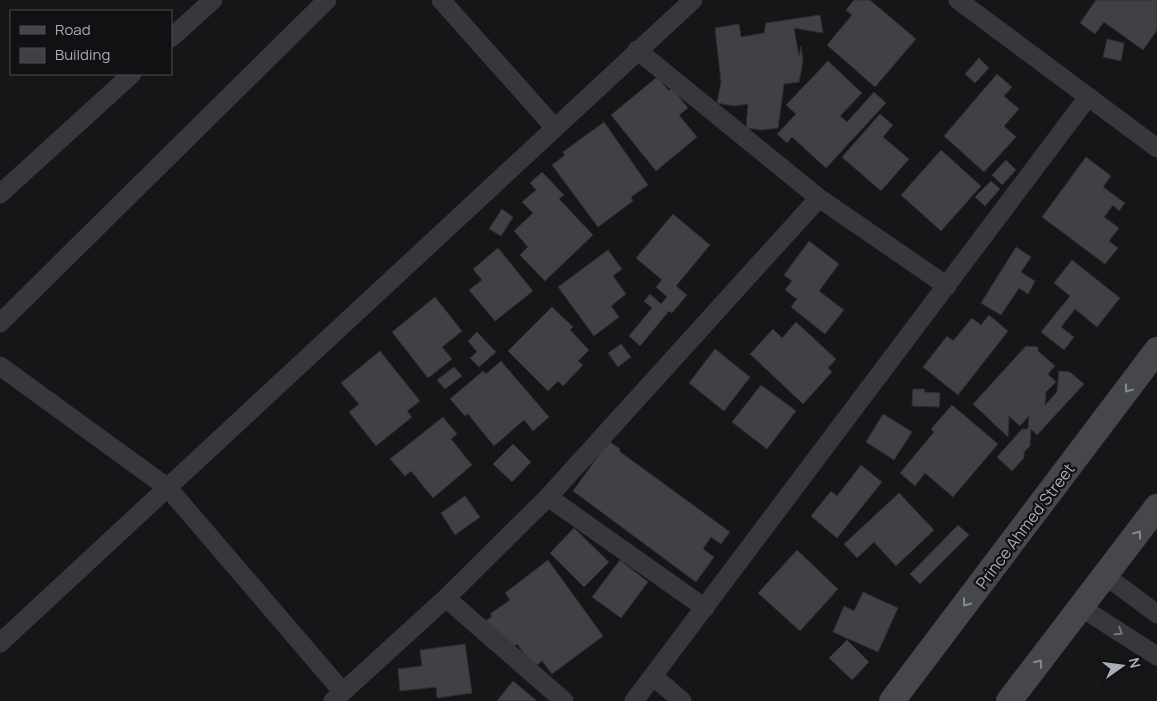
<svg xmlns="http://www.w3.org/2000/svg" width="1157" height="701" font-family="Manrope,sans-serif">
  <rect width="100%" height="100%" fill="#161618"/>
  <!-- building -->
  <path fill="#404145" stroke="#303034" d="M854,0H870L916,39L875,87L827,45L852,15L846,10Z
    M1096,0H1157V30L1143,50L1104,22L1095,34L1080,23Z
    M820,15L823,33L794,28L799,57L801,46L803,61L799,82L784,84L778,128L761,130L746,128L748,104L734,106L717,103L721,82L715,28L739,24L741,37L764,33L766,23Z
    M1107,39L1124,43L1121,61L1103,57Z
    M979,58L989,68L975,83L965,74Z
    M828,61L862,93L840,116L847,122L874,92L886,103L826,168L792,137L787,143L777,134L796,114L786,105Z
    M997,74L1012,87L1004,96L1019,109L1004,126L1016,137L984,172L944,136Z
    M657,77L669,91L672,88L688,108L679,115L697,137L656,171L611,115Z
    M880,114L893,125L883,137L909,159L881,191L842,157Z
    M604,122L648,185L631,197L633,201L598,227L552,165L565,155L563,152Z
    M941,150L981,186L941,231L901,195Z
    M1086,157L1111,176L1103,187L1125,203L1119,211L1113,205L1104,217L1119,228L1109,241L1118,248L1105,264L1042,217Z
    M1006,160L1016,170L1002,185L992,175Z
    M542,172L564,195L559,199L593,235L545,281L520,255L528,247L514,231L533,213L522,202L536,190L530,183Z
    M991,181L1000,189L985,206L975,197Z
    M502,209L513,217L501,236L489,229Z
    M673,214L710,245L676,286L687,295L672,313L669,311L640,346L629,336L652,308L644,301L650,294L661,304L667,297L656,287L662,280L636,258Z
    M809,241L839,264L819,291L844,310L825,334L791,307L797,299L785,290L792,281L784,275Z
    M1016,247L1031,257L1021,272L1035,281L1028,294L1019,288L1001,315L981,303Z
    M498,248L533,291L495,321L469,290L482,280L473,269Z
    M608,250L622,269L613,276L626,294L611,306L619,317L594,336L558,287Z
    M1072,260L1120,298L1097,327L1075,309L1061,327L1074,337L1064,350L1041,332L1070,296L1054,283Z
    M435,297L462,331L442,347L452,359L428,378L392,332Z
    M552,307L573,327L570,330L589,350L578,361L583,365L563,386L558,381L548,391L508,351Z
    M989,315L1008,331L958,395L923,367L947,336L953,341L972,318L981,325Z
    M796,322L836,359L828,368L832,372L803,404L750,354L773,329L782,338Z
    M477,332L496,352L479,367L470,358L477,352L468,341Z
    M621,344L631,357L618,367L608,353Z
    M1026,346L1038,347V351L1055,366L1048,374L1056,382L1046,392L1045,405L1057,392L1059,371L1070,372L1084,384L1037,435L1031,429L1030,446L1024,452V458L1012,471L997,457L1022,429H1028L1029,416L1020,426L1009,416L1008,437L973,404Z
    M715,349L750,377L724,411L689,383Z
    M380,351L420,401L407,411L412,417L376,446L349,412L359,404L341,383Z
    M501,361L549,417L533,431L524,420L494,446L468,414L465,416L450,399L483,371L486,374Z
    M454,367L462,376L445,389L437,380Z
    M761,385L796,411L767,449L732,422Z
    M913,389H925L924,392L940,393L939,407L912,406Z
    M952,405L998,444L953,497L925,473L915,486L900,473L934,432L931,429Z
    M883,414L912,432L894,460L866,442Z
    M443,417L457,434L451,439L472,465L433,498L411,471L405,476L390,459Z
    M609,441L620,449L619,451L730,532L721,544L711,537L703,549L714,557L696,582L573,491Z
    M513,444L531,462L512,482L493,464Z
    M861,465L882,482L837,538L811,516L831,491L837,496Z
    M899,493L934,530L896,566L874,542L857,558L844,544Z
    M465,496L480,517L455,535L441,513Z
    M958,525L969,535L920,584L910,574Z
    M574,528L609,562L584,587L550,553Z
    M797,550L838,589L800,631L758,593Z
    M548,560L603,636L552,674L542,661L534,667L517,644L508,651L486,621L492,616L490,614L510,600L505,593Z
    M620,560L648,582L621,618L592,597Z
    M863,592L898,608L878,652L833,632L844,606L854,611Z
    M847,640L869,662L852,680L829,658Z
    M465,644L472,693L437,698L436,687L400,691L398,669L422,666L420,650Z
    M513,681L537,701H497Z"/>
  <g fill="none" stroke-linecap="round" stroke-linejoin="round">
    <!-- minor -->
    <path stroke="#37383d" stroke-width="19" d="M441,0L555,128
      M958,0L1157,148
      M171,38L213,0
      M637,50L819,198L947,286
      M0,194L132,74
      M0,323L327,0
      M0,366L168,488L342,691
      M548,497L705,608
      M1106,576L1157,614
      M446,598L564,701
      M1082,608L1157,656
      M0,643L693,0
      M653,676L682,701
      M333,701L446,598L548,497L819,198
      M634,701L1088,97"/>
    <!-- secondary -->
    <path stroke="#45474d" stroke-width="26" d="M892,701L1157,350
      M1009,701L1157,507"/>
  </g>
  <!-- one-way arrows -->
  <defs><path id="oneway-chevron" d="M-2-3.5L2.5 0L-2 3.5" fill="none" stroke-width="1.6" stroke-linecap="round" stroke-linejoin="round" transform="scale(1.25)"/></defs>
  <g stroke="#858993">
    <use href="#oneway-chevron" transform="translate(1128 389) rotate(127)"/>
    <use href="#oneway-chevron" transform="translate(1138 534) rotate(-54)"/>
    <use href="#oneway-chevron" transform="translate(966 603) rotate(127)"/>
    <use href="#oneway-chevron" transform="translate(1039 663) rotate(-52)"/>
  </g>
  <use stroke="#757881" href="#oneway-chevron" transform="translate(1119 632) rotate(33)"/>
  <g text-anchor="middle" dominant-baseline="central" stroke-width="4.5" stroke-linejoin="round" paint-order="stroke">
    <!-- street labels -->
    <g font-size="16" fill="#a8adb8" stroke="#111113">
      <text transform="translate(1025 526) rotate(-53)">Prince Ahmed Street</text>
    </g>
  </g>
  <!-- legend -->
  <rect x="10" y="10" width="162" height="65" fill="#111113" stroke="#4d4f55"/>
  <rect x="20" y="26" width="25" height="8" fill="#45474d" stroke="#4d4f55"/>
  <text x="55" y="35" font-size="15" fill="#a8adb8">Road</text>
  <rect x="20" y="48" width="25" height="15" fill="#404145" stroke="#4d4f55"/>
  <text x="55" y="60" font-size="15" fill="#a8adb8">Building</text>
  <!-- north arrow -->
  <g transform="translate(1122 666) rotate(76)" stroke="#111113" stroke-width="4" paint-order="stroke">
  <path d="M0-4L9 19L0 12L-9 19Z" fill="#a8adb8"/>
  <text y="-8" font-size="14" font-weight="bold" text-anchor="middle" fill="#a8adb8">N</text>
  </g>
</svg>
